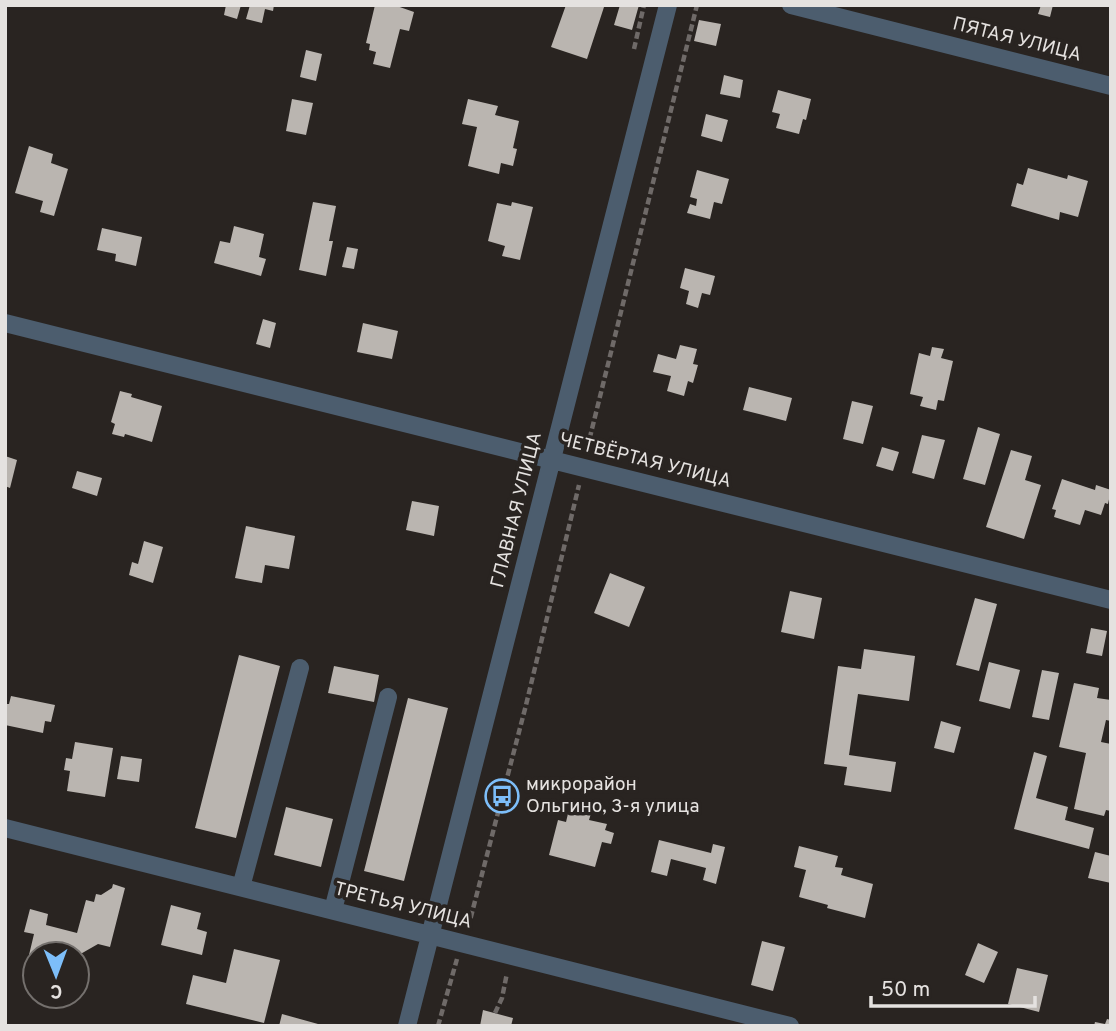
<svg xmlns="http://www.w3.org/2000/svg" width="1116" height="1031" font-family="Overpass,sans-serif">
  <rect width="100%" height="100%" fill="#292421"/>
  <!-- building -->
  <path fill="#bab5b0" d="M226,5H241L237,19L224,15Z
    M250,5H274L273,11L265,9L262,23L246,19Z
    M375,5H394L414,12L409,31L400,29L390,68L373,64L376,52L369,50L370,44L366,43Z
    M566,5H598L604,7L587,59L551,47Z
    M620,5H639L632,30L614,25Z
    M1041,5H1053L1050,17L1038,14Z
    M699,20L721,24L716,46L694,41Z
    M306,50L322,54L316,81L300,77Z
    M724,75L743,80L740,98L720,94Z
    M778,90L811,99L806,120L803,119L799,134L776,128L780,114L772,112Z
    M292,99L313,103L306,135L286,131Z
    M468,99L498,106L495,115L519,121L513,148L517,149L513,166L501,163L499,174L468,166L477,127L462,124Z
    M706,114L728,120L722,142L701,136Z
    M29,146L53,154L51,163L68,169L54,216L40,212L43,201L15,193Z
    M1028,168L1067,179L1068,175L1088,181L1078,217L1060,212L1059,220L1011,206L1017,183L1023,185Z
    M697,170L729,179L722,204L714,202L710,219L687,213L690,204L696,206L697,199L690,197Z
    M313,202L336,206L329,241H333L326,276L299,270Z
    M512,202L533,207L520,260L502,256L505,246L488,241L497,203L511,206Z
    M234,226L264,234L259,257L266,259L261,276L214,263L220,241L230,243Z
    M102,228L142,237L136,266L115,261L116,254L97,250Z
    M347,247L358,249L354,269L342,267Z
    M685,268L715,276L710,295L702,293L698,308L686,304L689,291L680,288Z
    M263,319L276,323L270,348L256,344Z
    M363,323L398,331L392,359L357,352Z
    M680,345L697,349L693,364L698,365L693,383L688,381L684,396L667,391L671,376L653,372L658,354L676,359Z
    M932,347L944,349L941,358L953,361L944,401L938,400L936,410L920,406L923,397L910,394L919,353L930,356Z
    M749,387L792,398L786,421L743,410Z
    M120,391L132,394L131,397L162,406L152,442L125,434L124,437L112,434L115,424L111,422Z
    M852,401L873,406L863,444L843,439Z
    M978,427L1000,434L985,485L963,479Z
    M922,435L945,440L934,479L912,473Z
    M882,447L899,452L893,471L876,466Z
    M1011,450L1032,456L1025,480L1041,485L1024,539L986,527Z
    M5,456L17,460L10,488L5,486Z
    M77,471L102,478L97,496L72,488Z
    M1062,479L1095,490L1096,485L1111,490L1108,504L1105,503L1101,515L1085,510L1080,525L1054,517L1056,510L1052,509Z
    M412,501L439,506L434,536L406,530Z
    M246,526L295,536L289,569L265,565L262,583L235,578Z
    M144,541L163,547L153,583L129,575L132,562L138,564Z
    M610,573L645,587L629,627L594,613Z
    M790,591L822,598L814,639L781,632Z
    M975,598L997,604L979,671L956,665Z
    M1091,628L1107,631L1102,656L1086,653Z
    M864,649L915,656L909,701L858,694L849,755L896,762L891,792L844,785L847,767L824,764L838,666L861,669Z
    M239,655L280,666L236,838L195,828Z
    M989,662L1020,670L1010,709L979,701Z
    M334,666L379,675L374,702L328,693Z
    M1042,670L1059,673L1049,720L1032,717Z
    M1074,683L1099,688L1097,698L1111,700V721L1106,720L1101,742L1111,744V811L1106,810L1104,816L1074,809L1086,753L1059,747Z
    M11,696L55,705L51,722L45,721L43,733L5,725V704H9Z
    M408,698L448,708L404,881L364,871Z
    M941,721L961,727L954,753L934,748Z
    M75,742L113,748L105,797L67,791L70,771L64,770L66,758L72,759Z
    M1034,752L1047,756L1036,798L1068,807L1065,820L1094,828L1089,849L1014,829Z
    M121,756L142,759L139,782L117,779Z
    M571,801L593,807L589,820L607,824L605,830L614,833L611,844L602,842L595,867L549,855L558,820L566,822Z
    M286,807L333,819L321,867L274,855Z
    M659,840L711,853L713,844L725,847L716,884L703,880L706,868L671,859L667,876L651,872Z
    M799,846L838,856L835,867L843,868L841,875L873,884L865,918L827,908L828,905L799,897L806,870L794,867Z
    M1095,852L1111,856V883L1088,878Z
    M113,884L125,888L110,947L98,944L77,956L29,955L34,934L24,932L30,909L48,914L46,925L77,933L86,900L94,902L96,894L101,895L112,888Z
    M171,905L201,913L197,929L207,932L202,955L161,945Z
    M762,941L785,947L773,991L751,985Z
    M978,943L998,952L984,983L965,975Z
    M234,949L280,960L264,1023L186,1004L193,975L226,983Z
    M1017,968L1048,975L1039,1012L1008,1004Z
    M483,1010L513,1018L511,1026H480Z
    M282,1014L318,1024V1026H279Z
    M1107,1019L1111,1020V1026H1094L1095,1022L1105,1024Z"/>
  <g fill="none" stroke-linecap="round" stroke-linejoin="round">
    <!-- path -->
    <path stroke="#6f6a68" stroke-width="4.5" stroke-dasharray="7 3.5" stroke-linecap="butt" d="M634,49L644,5
      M587,449L697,5
      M468,928L526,705L579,485
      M495,1013L502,998L507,973
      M438,1026L457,959"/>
    <!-- minor -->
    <path stroke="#4c5d6e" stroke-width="18" d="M791,5L1111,86
      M5,323L1111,600
      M5,828L790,1026
      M241,887L300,668
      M333,910L388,697
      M407,1026L668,5"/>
  </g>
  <!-- icons -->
  <defs>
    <symbol id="bus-ring" viewBox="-11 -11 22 22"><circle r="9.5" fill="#292421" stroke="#7dbef9" stroke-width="1.5"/><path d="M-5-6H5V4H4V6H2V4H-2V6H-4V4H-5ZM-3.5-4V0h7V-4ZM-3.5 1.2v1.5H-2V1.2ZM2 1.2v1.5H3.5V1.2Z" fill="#7dbef9"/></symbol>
  </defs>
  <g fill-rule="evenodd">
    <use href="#bus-ring" x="483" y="777" width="38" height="38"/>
  </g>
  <g text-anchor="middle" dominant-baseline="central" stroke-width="7" stroke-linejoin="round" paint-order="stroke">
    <!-- street labels -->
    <g font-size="19" fill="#e5e2e0" stroke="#292421">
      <text transform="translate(1017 40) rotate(14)">ПЯТАЯ УЛИЦА</text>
      <text transform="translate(645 461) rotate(14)">ЧЕТВЁРТАЯ УЛИЦА</text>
      <text transform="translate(517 510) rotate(-76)">ГЛАВНАЯ УЛИЦА</text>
      <text transform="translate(403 906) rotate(14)">ТРЕТЬЯ УЛИЦА</text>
    </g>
    <!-- poi labels -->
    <g font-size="19" fill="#e5e2e0" stroke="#292421" text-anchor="start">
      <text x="526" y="785">микрорайон<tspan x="526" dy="22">Ольгино, 3-я улица</tspan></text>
    </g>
  </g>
  <!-- border -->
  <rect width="1116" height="1031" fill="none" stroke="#e5e2e0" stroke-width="14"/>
  <!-- north arrow -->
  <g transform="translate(56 975) rotate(179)"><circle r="33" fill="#292421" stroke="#74706d" stroke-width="2"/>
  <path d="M0-5L12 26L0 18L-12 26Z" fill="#7dbef9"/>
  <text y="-10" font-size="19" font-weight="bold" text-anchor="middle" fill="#e5e2e0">С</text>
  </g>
  <!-- scale -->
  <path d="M871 996v10h164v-10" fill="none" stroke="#e5e2e0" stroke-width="3.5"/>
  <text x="881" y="996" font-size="21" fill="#e5e2e0" stroke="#292421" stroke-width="5" paint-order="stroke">50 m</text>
</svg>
